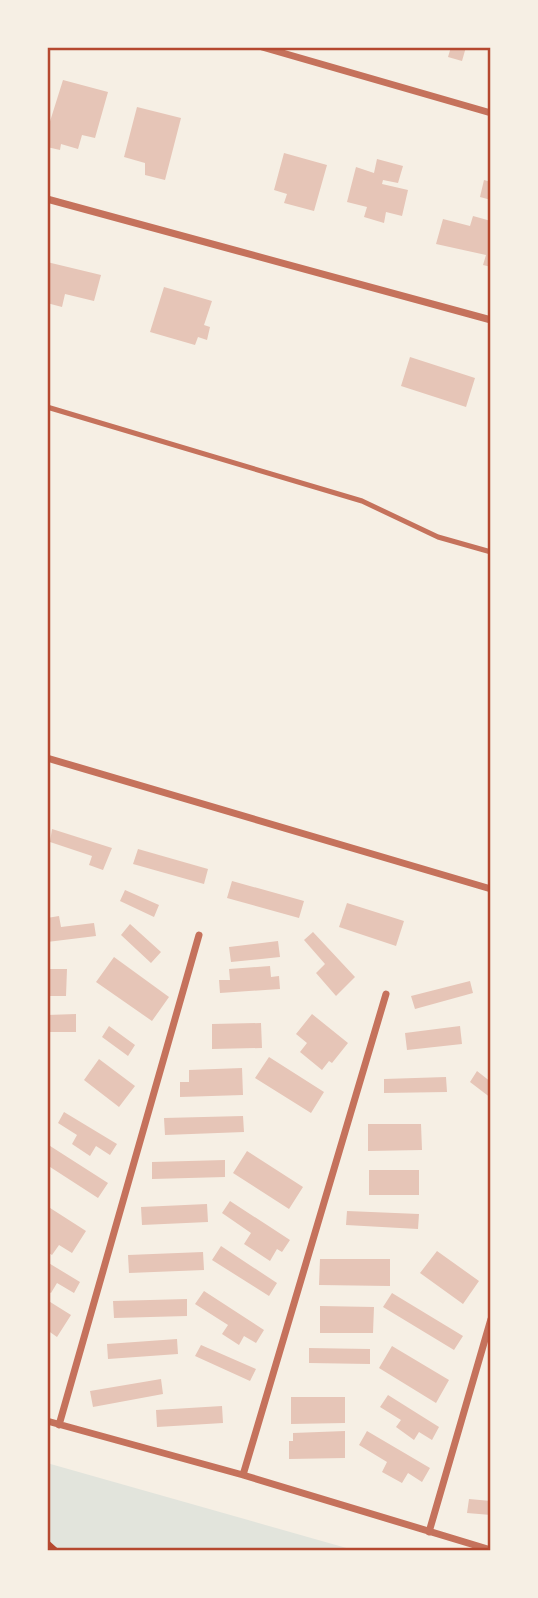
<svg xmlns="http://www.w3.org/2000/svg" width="538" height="1598" font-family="Rubik,sans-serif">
  <rect width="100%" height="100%" fill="#f6efe4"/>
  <!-- green -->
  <path fill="#e2e4dc" d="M47,1463L357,1551H47Z"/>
  <!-- building -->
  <path fill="#e6c5b7" d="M451,47H466L462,61L448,57Z
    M63,80L108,92L95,138L82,135L78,149L61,144L60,150L47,147V131Z
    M137,107L181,118L165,180L145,175V163L124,157Z
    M284,153L327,165L314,211L284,203L287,194L274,190Z
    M377,159L403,166L398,183L383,180L382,184L408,190L402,216L386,212L384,223L364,217L367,207L347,202L356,167L374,173Z
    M484,180L491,182V200L480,197Z
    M473,216L491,221V267L483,265L486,255L436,244L443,219L470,226Z
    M47,262L101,275L94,301L65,294L62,307L47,303Z
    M164,287L212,301L204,325L210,327L207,340L198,337L195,345L150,332Z
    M410,357L475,378L466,407L401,386Z
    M52,829L112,848L103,870L89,865L92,856L50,842Z
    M138,849L208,869L204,884L133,864Z
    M232,881L304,901L299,918L227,898Z
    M125,890L159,905L154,917L120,901Z
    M347,903L404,921L396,946L339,927Z
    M59,916L61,927L94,923L96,936L47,942V918Z
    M130,924L161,952L151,963L121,935Z
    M313,932L355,977L336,996L316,973L325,964L304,940Z
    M278,941L280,957L231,962L229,947Z
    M114,957L169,997L152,1021L96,982Z
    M47,961H50V969H67L66,996H47Z
    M270,966L271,977L279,976L280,989L220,993L219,980H230L229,969Z
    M470,981L473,993L415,1009L411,996Z
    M76,1014V1032H47V1015Z
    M312,1014L348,1043L332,1063L329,1061L322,1070L300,1052L307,1043L296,1034Z
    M261,1023L262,1048L212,1049V1024Z
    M109,1026L135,1045L128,1056L102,1037Z
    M460,1026L462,1044L407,1050L405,1033Z
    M269,1057L324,1092L311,1113L255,1078Z
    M99,1059L135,1086L119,1107L84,1080Z
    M242,1068L243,1095L180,1097V1082H189V1070Z
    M477,1071L491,1082V1098L470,1082Z
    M446,1077L447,1092L384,1093V1079Z
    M64,1112L117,1144L110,1155L96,1146L90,1156L72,1144L77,1135L58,1123Z
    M243,1116L244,1132L165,1135L164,1118Z
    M368,1124H421L422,1150L368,1151Z
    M47,1144L108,1183L98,1198L47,1165Z
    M247,1151L303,1187L289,1209L233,1173Z
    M225,1160V1177L152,1179V1162Z
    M369,1170H419V1195H369Z
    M230,1201L290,1240L282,1252L277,1249L270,1261L244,1244L251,1233L222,1213Z
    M207,1204L208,1222L142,1225L141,1207Z
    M47,1206L86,1231L72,1253L59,1245L52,1255L47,1252Z
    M347,1211L419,1214L418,1229L346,1225Z
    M221,1246L277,1283L269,1296L212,1260Z
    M437,1251L479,1281L463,1304L420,1273Z
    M203,1252L204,1270L129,1273L128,1255Z
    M320,1259H390V1286L319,1285Z
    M47,1262L80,1282L74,1293L57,1283L51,1293L47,1291Z
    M204,1291L264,1330L256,1343L244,1336L239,1345L222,1334L228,1325L195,1304Z
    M392,1293L463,1336L454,1350L383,1307Z
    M187,1299V1316L114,1318L113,1301Z
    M47,1300L71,1315L57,1337L47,1330Z
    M320,1306L374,1307L373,1333H320Z
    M177,1339L178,1354L108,1359L107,1344Z
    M201,1345L256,1369L250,1381L195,1356Z
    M392,1346L449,1380L436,1403L379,1368Z
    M309,1348L370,1349V1364L309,1363Z
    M161,1379L163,1394L93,1407L90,1391Z
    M388,1395L439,1427L432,1440L419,1432L414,1440L396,1427L401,1420L380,1407Z
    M291,1397H345V1423L291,1424Z
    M222,1406L223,1423L157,1427L156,1410Z
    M345,1431V1458L289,1459V1441H293V1433Z
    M367,1431L430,1468L422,1482L408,1473L402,1483L382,1472L387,1462L359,1445Z
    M469,1499L491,1501V1515L467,1513Z"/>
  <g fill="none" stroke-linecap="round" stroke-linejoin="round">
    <!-- path -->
    <path stroke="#b5482f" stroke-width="4.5" d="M47,1542L57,1551"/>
    <!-- service -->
    <path stroke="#c5725c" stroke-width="5" d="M47,407L362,501L438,537L491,552"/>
    <!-- minor -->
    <path stroke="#c5725c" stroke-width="7" d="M262,47L491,113
      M47,199L491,320
      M47,758L491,889
      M47,1421L243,1475L491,1550
      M59,1425L199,935
      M243,1475L386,994
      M429,1532L491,1319"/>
  </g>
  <!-- border -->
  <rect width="538" height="1598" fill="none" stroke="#f6efe4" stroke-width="98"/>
  <rect x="49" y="49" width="440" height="1500" fill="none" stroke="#b5482f" stroke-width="2.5"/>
</svg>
